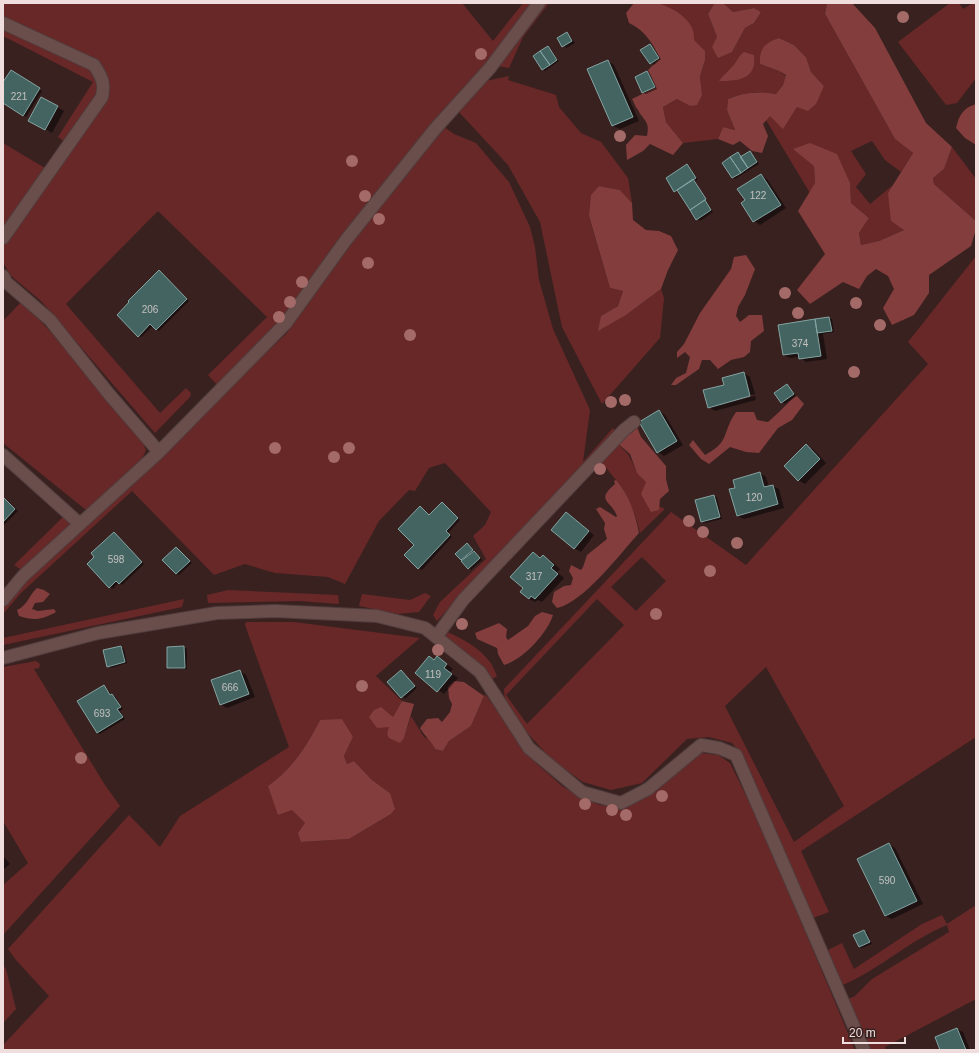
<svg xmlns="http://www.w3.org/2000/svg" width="979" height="1053" font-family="Helvetica,sans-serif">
  <rect width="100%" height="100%" fill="#392120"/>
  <!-- green -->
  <path fill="#682828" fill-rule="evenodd" d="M3,3H462L493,41L523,3H535L281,322L218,386L208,375L267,317L158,211L66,304L160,413L186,388L191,393L190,397L155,433L41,301L10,275L3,262L4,244L10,234L99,110L104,73L3,21Z
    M546,3H549L523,37L509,68L497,66Z
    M659,3H718L714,4L708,14L717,37L732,52L745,28L754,23L761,12L754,8L733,12L723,3H827L825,14L895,139L913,153L901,172L885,160L872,141L851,151L866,174L856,187L870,204L893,185L888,193L904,230L879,241L861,245L859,233L869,218L851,203L850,183L814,166L815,183L810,193L766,120L770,115L783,128L797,107L824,86L811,72L806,57L794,45L779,38L760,64L779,71L786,76L783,85L776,94C760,91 743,92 728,99L727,110L735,130L723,127L718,139L683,143L666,122L663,107L677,99L690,106L702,95L700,76L705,60Z
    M950,3H959L963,9L973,3H976V78L957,103L946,105L898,42Z
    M3,29L88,68L97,77L98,94L65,142L58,137L93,82L3,36Z
    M509,76L508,80L556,95L559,107L581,133L601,142L628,178L632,203L620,190L599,186L589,217L610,288L623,291L618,306L601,316L626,315L661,289L664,298L660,338L602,404L562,327L540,222L508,165L458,111L486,81Z
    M444,127L454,134L476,143L509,182L530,227L535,247L539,280L553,329L590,410L583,462L613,428L616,431L437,621L433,615L440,602L486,559L473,536L485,525L491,512L445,463L429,468L415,491L409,490L379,521L345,584L328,577L275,573L245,564L214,575L132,491L21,593L3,614V606L20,586L127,487L130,488L216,400L286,334L353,242L368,218Z
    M3,143L45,168L3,227Z
    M952,147L976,179V221L934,184L933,178L944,169Z
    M976,256V737L801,851L829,912L813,918L740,752L732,743L709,737L687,739L642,783L611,790L583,782L552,760L523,728L505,702L504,689L671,512L746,565L928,364L908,342ZM642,557L666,581L636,611L611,587ZM597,599L624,625L527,724L506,695ZM766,667L844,806L794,842L725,706Z
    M22,301L71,354L141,438L146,450L140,463L86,510L3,443V321Z
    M616,442L628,454L637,472L646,482L659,510V506L665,509L640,533L635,515L623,489L600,460Z
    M64,516L70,524L25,569H20L14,565Z
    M228,590L338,595L339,604L299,601L208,603L207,595Z
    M425,593L431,596L419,612L397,614L359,606L362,594L410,600Z
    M184,599L182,607L3,645V638Z
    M246,622H294L420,638L376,676L402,701L393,717L377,727H389L404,738L411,716L424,737L431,740L435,749L443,751L449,741L471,726L485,694L536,763L562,786L580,797L600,805L620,808L648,796L690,758L701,753L718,755L730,763L761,826L855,1050H3V1045L49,996L16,960L8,949L129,815L160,847L180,816L289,747L245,625ZM320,720L353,737L344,756L347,764L354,761L372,780L390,793L391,814L349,839L301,842L305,823L268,786C293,768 306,747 320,720Z
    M445,631C460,637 480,648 490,662C493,666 495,672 497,676L492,679C475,667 458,651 445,635Z
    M36,661L40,664L39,668L34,669L105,785L120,806L3,935V885L28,863L3,821V667Z
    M976,905V999L885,1047L886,1050H869L848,999L855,996L872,979L949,932L947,925C910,940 880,969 843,985L828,950L842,943L854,969L922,924L942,915L947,924Z
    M3,965L6,969L16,1009L3,1023Z"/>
  <!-- forest -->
  <path fill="#823d3c" d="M634,3C642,3 653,1 660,4C676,9 696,22 694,40L705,51V60L700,76L702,95L697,105L690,106L677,99L663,107L666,122L683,143L673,155L650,144L643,151L627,160L626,145L635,135L647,136C650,120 644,122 638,110C635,107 634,102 632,99L656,87L648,70L660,58C652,43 646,31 629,23L626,13Z
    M718,3H723L733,12L754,8L761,12L754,23L745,28L732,52L718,58L712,47L717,37L708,14L714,4Z
    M827,3H852L875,28L926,123L952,147L944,169L933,178L934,184L976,221V229L971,246L929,275V293L914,315L892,325L883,308L894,289L888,276L876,269L867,276L859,289L843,282L810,304L797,290L825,254L798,211L815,183L814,166L793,149L810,143L837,154L850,183L851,203L869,218L859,233L861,245L879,241L904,230L891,221L888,193L913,153L895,139L825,14Z
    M779,38L794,45L806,57L811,72L824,86L816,104L808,111L797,107L783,129L770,116L763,124L768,136L762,153L752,151L740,141L733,145L718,139L723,127L735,130L727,110L728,99C743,92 759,91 776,94L783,85L786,75L779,71L760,64C759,48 765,43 779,38Z
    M744,52L754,55C754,59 755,64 753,68C749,81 730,81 719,81C723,75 727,73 731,68C737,63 737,57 744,52Z
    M976,104V145L965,138L956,128C959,115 963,108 976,104Z
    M599,186L620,190L632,203L633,220L646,230L659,231L671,236L678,250L668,270L661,289L626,315L598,331L601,316L618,306L623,291L610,288L589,216L591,195Z
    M746,255L755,269L745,295L738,307L736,316L740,322L749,315H762L764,331L751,341L750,352L744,357L731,360L718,369L710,360H702L699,369L676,385H671L676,378L686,373L690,357L685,352L677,358V352L684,344L700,313L731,269L734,257Z
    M796,395L804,404L792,420L778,428L759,453L746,452L730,447L709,464L701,459L689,445L693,440L705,455C731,441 721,434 736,412H754L757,420L768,422L778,413Z
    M637,427L641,437L666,466V479L669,491L660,499L659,510L651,512L641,494L646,482L637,473L630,454L616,442Z
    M616,480C629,495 635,513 639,533C619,555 584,602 557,608L552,602L554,592L564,586L571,585L573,578L569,571L571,565L581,570L583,567L587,555L607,539L604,529L605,523L596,509L600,507L616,517L617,516C611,500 595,501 615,484L614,481Z
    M37,588L44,590L50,594L43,602L35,603L32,609L38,611L54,609L56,612C42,620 34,621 19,616L17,610C27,606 29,595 37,588Z
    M542,612L553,615C548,632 523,660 504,665L498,654L497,648L477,639L475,633L499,623L507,629L506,637L508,640L528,626L535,616Z
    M454,681L464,682L484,696L471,726L449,741L443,751L435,749C431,740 425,737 420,728L427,719L438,718L442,722L450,712L452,704L449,698L448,687Z
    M402,701L414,704L404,738L400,743L389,738L387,734L389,727L377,728L369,717L374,710L381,707L393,717Z
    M342,719L353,737L344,756L347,764L354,761L372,780L390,793L395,809L391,814L349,839L301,842L298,833L305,823L292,810L278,815L268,786C293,768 306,747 320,720Z"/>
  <!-- shadow -->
  <path fill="#0007" d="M567,33L575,43L566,48L558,38Z
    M650,45L661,59L654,65L651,63Z
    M548,47L559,61L545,71L543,69Z
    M608,61L614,65L639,121L620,129L613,126L589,70Z
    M11,71L42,91L26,117L3,102V84Z
    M647,73L650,74L657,89L646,94L643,93Z
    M42,98L64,111L52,133L30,120Z
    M750,152L759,164L735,179L733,177L738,154L742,157Z
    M687,166L698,179L695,181L713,212L700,221L679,192L675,191Z
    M761,175L767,179L786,208L760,225L754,221L746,201Z
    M162,273L189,301L159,331L153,326L141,337L139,336Z
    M829,318L832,319L834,332L823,334L827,359L806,362L800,357L790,358L784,355Z
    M744,373L750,377L755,394L712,405V407L755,396L756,400L715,411L709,407L725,385Z
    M787,385L797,396L785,404L782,402Z
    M659,411L665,415L683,445L664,456L658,452Z
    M806,446L813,449L826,463L805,484L798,480Z
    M760,473L766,477L769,487L773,486L779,489L784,508L744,519L737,516L736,488Z
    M714,496L717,497L722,519L705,523L702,522Z
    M3,497L18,511L3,526Z
    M445,505L460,520L448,533L452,537L422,570L419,568L415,545L430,516Z
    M566,513L594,535L581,552L574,548Z
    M114,533L144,564L122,585L119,582L113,589L110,587Z
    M470,546L482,560L471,570L456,554Z
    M176,548L192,563L179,575L176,574Z
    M533,553L542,558L543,556L550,560L560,569L557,572L564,578L542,602L538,600L535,602L529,599L525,588Z
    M121,647L124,649L127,663L111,668L108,666Z
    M184,647L187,649V669H171L168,667V648Z
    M429,657L435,660L437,657L443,661L453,669L450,672L458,678L444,694L416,673Z
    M240,671L246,675L255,697L227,708L220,704Z
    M404,673L417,688L405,699L389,682Z
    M104,686L112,695L115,696L123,709L120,711L125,719L100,734L97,733Z
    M889,844L895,848L923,904L892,919L885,916Z
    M3,856L10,864L3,870Z
    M864,931L867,932L872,944L862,948L859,947Z
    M957,1029L963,1032L970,1050H941Z"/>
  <!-- building -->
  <path fill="#446462" stroke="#83a4a2" d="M567,32L572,41L562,47L557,38Z
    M650,44L659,58L650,64L640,50Z
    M548,46L557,60L550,65L540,51Z
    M540,51L550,65L542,70L533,56Z
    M608,60L633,117L612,126L587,69Z
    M11,70L40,88L23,116L3,103V82Z
    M647,71L655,87L642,93L635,77Z
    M41,97L58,106L45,130L28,121Z
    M750,151L757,162L748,168L740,157Z
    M738,152L748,168L741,173L730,157Z
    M730,157L741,173L732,178L722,163Z
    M687,164L696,178L674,192L666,178Z
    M761,174L781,205L753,222L741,203L745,200L737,189Z
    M693,179L706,199L690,210L677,190Z
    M705,200L711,210L696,220L690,210Z
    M159,270L187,299L156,330L150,324L138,337L117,315L129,302L128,301Z
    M829,317L832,331L817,333L815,319Z
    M815,319L821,356L799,359L798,353L783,355L778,325Z
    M744,372L750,396L708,408L703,390L724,385L722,378Z
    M787,384L794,394L781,403L774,393Z
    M659,410L677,441L657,453L639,422Z
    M806,444L820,459L798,481L784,466Z
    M760,472L764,487L773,485L778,504L737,516L729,489L735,488L733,480Z
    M714,495L720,517L701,522L695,500Z
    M3,497L15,509L3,522Z
    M442,502L458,518L446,531L450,535L418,569L404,555L414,545L398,529L420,506L429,515Z
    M566,512L589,531L574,549L551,530Z
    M114,532L142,562L119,584L116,581L109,588L87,564L94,557L91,553Z
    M467,543L473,550L461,560L455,554Z
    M176,547L190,561L176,574L162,560Z
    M474,551L480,558L468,569L461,561Z
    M533,552L540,558L543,555L554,565L551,568L558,574L535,599L531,596L529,599L520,592L523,588L510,577Z
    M121,646L125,662L107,667L103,650Z
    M184,646L185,668H167V647Z
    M429,656L434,660L437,656L447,664L444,668L452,674L437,692L415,673Z
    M240,670L249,694L220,705L211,680Z
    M401,670L415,686L401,698L387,682Z
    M104,685L110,695L112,694L121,707L117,709L123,717L97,733L77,701Z
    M889,843L917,901L885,916L857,859Z
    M864,930L870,942L859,947L853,935Z
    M957,1028L966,1050H940L935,1037Z"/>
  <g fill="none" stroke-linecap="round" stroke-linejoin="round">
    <defs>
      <path id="minor" d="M3,23L94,65C102,77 105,83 102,97L3,238
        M3,276L6,282L50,320L109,394L159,452
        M3,455L80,524
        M3,600L23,576L159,452L286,323L346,240L435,129L490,68L539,3
        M436,637L463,600L624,430L634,422
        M3,658L98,633L217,613L275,611L377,616L425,628L480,672L529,748L582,792L621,803L648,789L701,745L719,748L736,755L864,1050"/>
    </defs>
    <!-- minor casing -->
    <use href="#minor" stroke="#513d3d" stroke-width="14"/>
    <!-- minor -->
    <use href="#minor" stroke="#694e4c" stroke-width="12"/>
  </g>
  <!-- trees -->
  <g fill="#a36a68">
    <circle cx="903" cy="17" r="6"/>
    <circle cx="481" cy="54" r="6"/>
    <circle cx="620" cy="136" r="6"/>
    <circle cx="352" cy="161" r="6"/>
    <circle cx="365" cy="196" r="6"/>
    <circle cx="379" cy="219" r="6"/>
    <circle cx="368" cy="263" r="6"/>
    <circle cx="302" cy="282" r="6"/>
    <circle cx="785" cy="293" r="6"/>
    <circle cx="290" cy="302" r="6"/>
    <circle cx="856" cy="303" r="6"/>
    <circle cx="798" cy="313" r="6"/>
    <circle cx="279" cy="317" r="6"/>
    <circle cx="880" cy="325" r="6"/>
    <circle cx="410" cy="335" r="6"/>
    <circle cx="854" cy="372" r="6"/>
    <circle cx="625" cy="400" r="6"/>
    <circle cx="611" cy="402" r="6"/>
    <circle cx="275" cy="448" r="6"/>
    <circle cx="349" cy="448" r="6"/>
    <circle cx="334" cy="457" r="6"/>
    <circle cx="600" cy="469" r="6"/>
    <circle cx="689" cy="521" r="6"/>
    <circle cx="703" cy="532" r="6"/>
    <circle cx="737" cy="543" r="6"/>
    <circle cx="710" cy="571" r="6"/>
    <circle cx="656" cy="614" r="6"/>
    <circle cx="462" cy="624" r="6"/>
    <circle cx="438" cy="650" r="6"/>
    <circle cx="362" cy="686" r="6"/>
    <circle cx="81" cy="758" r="6"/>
    <circle cx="662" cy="796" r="6"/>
    <circle cx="585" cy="804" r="6"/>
    <circle cx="612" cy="810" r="6"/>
    <circle cx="626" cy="815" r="6"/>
  </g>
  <g text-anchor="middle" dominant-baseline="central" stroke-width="3" stroke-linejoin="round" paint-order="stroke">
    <!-- number labels -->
    <g font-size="10" fill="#c4c0be">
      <text x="19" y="96">221</text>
      <text x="758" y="195">122</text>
      <text x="150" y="309">206</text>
      <text x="800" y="343">374</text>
      <text x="754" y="497">120</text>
      <text x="116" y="559">598</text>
      <text x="534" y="576">317</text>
      <text x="433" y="674">119</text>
      <text x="230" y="687">666</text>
      <text x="102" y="713">693</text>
      <text x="887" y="880">590</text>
    </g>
  </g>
  <!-- border -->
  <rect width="979" height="1053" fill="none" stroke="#efdedd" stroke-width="8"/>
  <!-- scale -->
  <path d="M843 1037v6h62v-6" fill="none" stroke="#efdedd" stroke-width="2"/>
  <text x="849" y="1037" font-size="12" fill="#efdedd" stroke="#392120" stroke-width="3" paint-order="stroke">20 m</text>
</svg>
